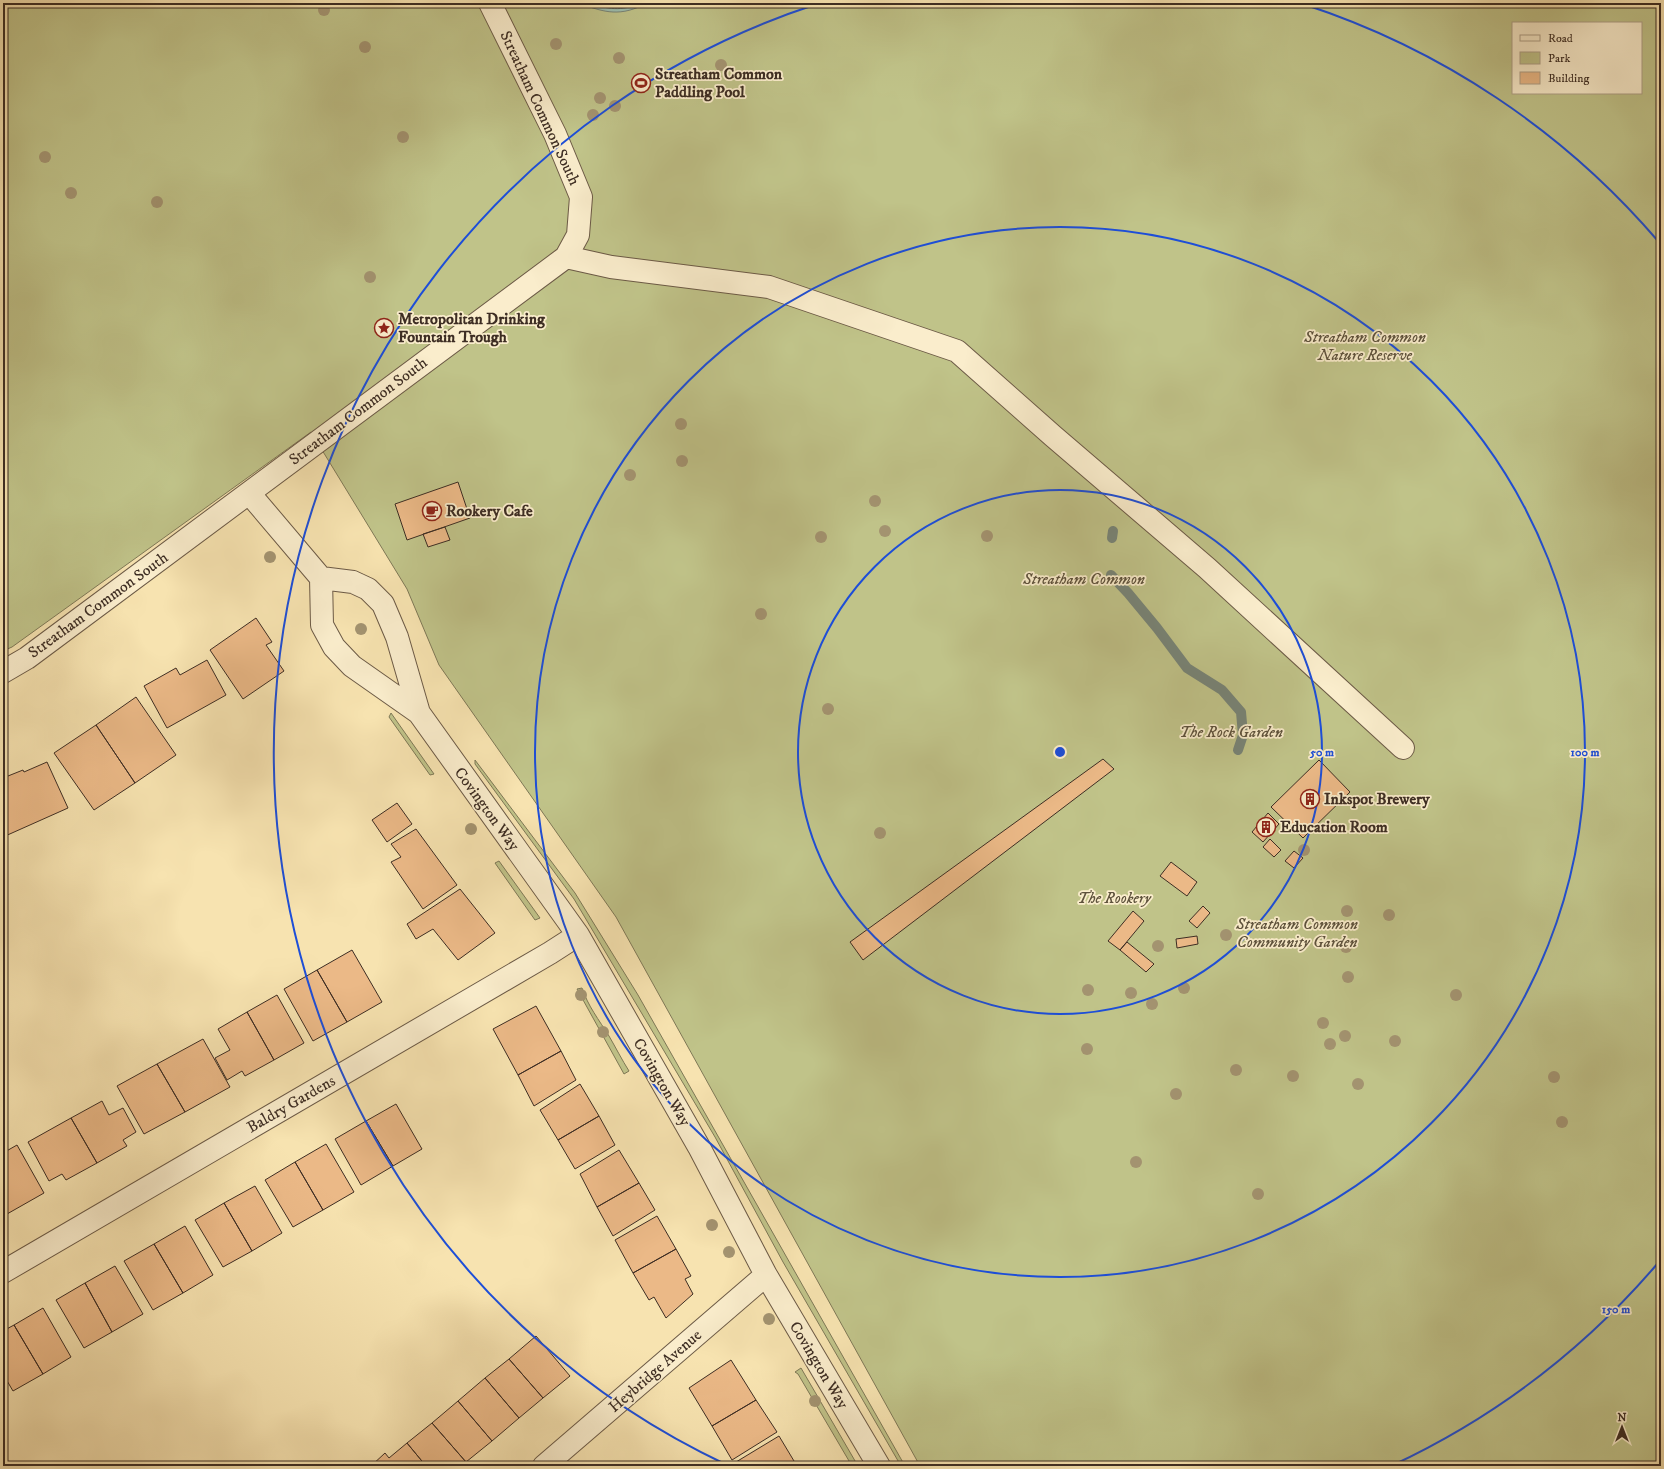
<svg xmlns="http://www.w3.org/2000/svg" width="1664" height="1469" font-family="'IM FELL DW Pica',serif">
  <rect width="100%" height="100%" fill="#f7e3b0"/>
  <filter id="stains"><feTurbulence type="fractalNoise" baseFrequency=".005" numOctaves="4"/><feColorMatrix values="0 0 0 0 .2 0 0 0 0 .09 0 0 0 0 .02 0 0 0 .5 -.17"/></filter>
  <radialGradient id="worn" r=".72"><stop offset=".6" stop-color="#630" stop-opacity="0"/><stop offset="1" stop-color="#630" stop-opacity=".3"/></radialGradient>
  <!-- green -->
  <path fill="#c0c389" stroke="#7e7856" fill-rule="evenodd" d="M3,3H1661V1466H920L616,917L439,665L407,589L311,432L12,647L3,651ZM1513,23H1641V93H1513Z
    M391,713L434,774L430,775L389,717Z
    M475,760L575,893L638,995L905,1466H901L783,1262L715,1137L574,899L475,764Z
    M499,861L540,918L535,920L495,863Z
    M582,988C588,1006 599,1020 609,1036C616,1048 622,1060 629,1071L624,1074L577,989Z
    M801,1368L858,1466H852L798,1374L795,1372Z"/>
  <!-- water -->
  <path fill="#9dbeaf" stroke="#778477" d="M579,3H647C621,17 605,13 579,3Z"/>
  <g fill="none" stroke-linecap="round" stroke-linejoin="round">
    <!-- shore -->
    <path stroke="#6d7669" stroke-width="1" d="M590,3C606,9 623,12 639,3"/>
    <!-- stream -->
    <path stroke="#778477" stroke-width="10" d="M1112,538L1113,531
      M1111,575L1128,593L1157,628L1187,668L1222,690L1241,712L1243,735L1238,750"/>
  </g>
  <!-- building -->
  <path fill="#ebb987" stroke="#3d2d23" d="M458,482L470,518L407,540L395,504Z
    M445,527L450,540L428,547L423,534Z
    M256,618L272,642L266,645L284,671L243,699L210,650Z
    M207,660L226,695L167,728L144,686L176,668L180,675Z
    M136,697L176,755L135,783L96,725Z
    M96,725L135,783L94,810L54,753Z
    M1103,759L1114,769L863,960L850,942Z
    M1319,760L1350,792L1303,838L1271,807Z
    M47,762L68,808L3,837V778L23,770L24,772Z
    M397,803L412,824L387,842L372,820Z
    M1268,813L1279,824L1263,842L1252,832Z
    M416,829L457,885L423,909L391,862L401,857L391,844Z
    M1270,839L1281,850L1274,857L1263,847Z
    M1294,851L1303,858L1294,868L1285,861Z
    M1171,862L1197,882L1187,896L1160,876Z
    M460,889L495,933L458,960L433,929L416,939L407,924Z
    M1203,906L1210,913L1197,928L1189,921Z
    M1133,911L1144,921L1120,950L1108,941Z
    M1197,936L1198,944L1177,948L1176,939Z
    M1127,942L1154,964L1146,972L1120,950Z
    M352,950L382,1002L347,1022L317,970Z
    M317,970L347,1022L313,1041L284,989Z
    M277,995L304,1043L274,1060L247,1012Z
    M536,1006L561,1051L518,1075L493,1029Z
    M247,1012L274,1060L245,1076L242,1071L227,1080L215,1058L230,1050L218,1029Z
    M203,1039L230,1087L185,1112L157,1064Z
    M561,1051L576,1080L534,1106L518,1075Z
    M157,1064L185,1112L144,1134L117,1086Z
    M580,1084L599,1116L558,1140L540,1110Z
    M102,1101L109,1115L123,1108L136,1132L123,1140L127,1146L97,1163L71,1118Z
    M396,1104L422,1149L393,1166L366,1121Z
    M599,1116L615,1145L575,1169L558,1140Z
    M71,1118L97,1163L66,1180L62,1174L49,1181L28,1142Z
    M366,1121L393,1166L361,1185L335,1139Z
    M326,1144L354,1192L323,1210L295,1162Z
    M17,1145L44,1193L7,1214L3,1206V1153Z
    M619,1150L639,1183L597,1207L580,1174Z
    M295,1162L323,1210L293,1227L265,1180Z
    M639,1183L655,1210L613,1236L597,1207Z
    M255,1186L282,1233L252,1251L224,1203Z
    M224,1203L252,1251L223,1267L195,1220Z
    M3,1206L7,1214L3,1216Z
    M657,1216L676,1249L633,1273L615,1240Z
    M185,1226L213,1275L183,1293L154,1244Z
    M154,1244L183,1293L153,1310L124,1261Z
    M676,1249L691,1276L685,1279L693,1294L666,1318L654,1297L649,1300L633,1273Z
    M115,1266L143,1314L112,1332L85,1283Z
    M85,1283L112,1332L84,1348L56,1300Z
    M43,1308L71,1357L43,1374L14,1325Z
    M14,1325L43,1374L13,1391L3,1374V1331Z
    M536,1336L570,1376L543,1398L509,1359Z
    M509,1359L543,1398L519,1418L485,1378Z
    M731,1360L756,1400L712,1426L689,1388Z
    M485,1378L519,1418L492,1441L458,1401Z
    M756,1400L777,1432L732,1460L712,1426Z
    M458,1401L492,1441L466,1462L432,1423Z
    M432,1423L466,1462L461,1466H426L407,1443Z
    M779,1436L797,1466H738L736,1462Z
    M407,1443L426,1466H371L385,1453L389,1458Z"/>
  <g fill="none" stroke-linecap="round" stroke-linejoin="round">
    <defs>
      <path id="minor" d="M566,257L611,267L769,287L957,351L1053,436L1207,568L1403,748
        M249,493L321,578L322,625L334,647L352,666L419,713
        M321,578L353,582L368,589L383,604L397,637L419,713L578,935L699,1147L766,1275L879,1466
        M3,672L27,658L566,257L578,235L581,197L555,134L490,3
        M3,1272L550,953L578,935
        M544,1466L766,1275"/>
    </defs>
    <!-- minor casing -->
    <use href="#minor" stroke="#6c5a46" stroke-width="24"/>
    <!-- minor -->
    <use href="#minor" stroke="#faedcc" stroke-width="22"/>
  </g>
  <!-- trees -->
  <g fill="#a39370">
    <circle cx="324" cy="10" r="6"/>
    <circle cx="556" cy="44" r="6"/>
    <circle cx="365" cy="47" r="6"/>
    <circle cx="619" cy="58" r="6"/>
    <circle cx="721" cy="65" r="6"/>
    <circle cx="600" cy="98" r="6"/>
    <circle cx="615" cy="106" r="6"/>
    <circle cx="593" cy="115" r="6"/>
    <circle cx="403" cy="137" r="6"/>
    <circle cx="45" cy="157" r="6"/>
    <circle cx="71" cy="193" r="6"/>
    <circle cx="157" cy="202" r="6"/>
    <circle cx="370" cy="277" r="6"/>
    <circle cx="681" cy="424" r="6"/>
    <circle cx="682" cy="461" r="6"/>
    <circle cx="630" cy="475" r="6"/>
    <circle cx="875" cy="501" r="6"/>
    <circle cx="885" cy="531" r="6"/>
    <circle cx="987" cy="536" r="6"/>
    <circle cx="821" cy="537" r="6"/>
    <circle cx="270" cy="557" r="6"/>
    <circle cx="761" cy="614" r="6"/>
    <circle cx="361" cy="629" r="6"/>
    <circle cx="828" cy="709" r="6"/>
    <circle cx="471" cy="829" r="6"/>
    <circle cx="880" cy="833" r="6"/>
    <circle cx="1304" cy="850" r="6"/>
    <circle cx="1347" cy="911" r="6"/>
    <circle cx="1389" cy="915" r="6"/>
    <circle cx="1226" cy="935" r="6"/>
    <circle cx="1158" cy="946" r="6"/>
    <circle cx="1346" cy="947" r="6"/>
    <circle cx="1348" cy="977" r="6"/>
    <circle cx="1184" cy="988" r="6"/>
    <circle cx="1088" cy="990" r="6"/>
    <circle cx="1131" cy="993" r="6"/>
    <circle cx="581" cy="995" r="6"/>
    <circle cx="1456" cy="995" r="6"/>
    <circle cx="1152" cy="1004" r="6"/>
    <circle cx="1323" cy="1023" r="6"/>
    <circle cx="603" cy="1032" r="6"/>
    <circle cx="1345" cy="1036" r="6"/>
    <circle cx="1395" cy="1041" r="6"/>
    <circle cx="1330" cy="1044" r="6"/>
    <circle cx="1087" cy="1049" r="6"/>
    <circle cx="1236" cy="1070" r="6"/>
    <circle cx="1293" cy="1076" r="6"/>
    <circle cx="1554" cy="1077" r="6"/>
    <circle cx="1358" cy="1084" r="6"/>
    <circle cx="1176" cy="1094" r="6"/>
    <circle cx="1562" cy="1122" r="6"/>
    <circle cx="1136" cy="1162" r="6"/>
    <circle cx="1258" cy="1194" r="6"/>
    <circle cx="712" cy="1225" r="6"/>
    <circle cx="729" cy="1252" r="6"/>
    <circle cx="769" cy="1319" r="6"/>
    <circle cx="815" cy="1401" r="6"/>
  </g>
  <!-- distance rings -->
  <g fill="none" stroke="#1d4ed8" stroke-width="2">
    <circle cx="1060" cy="752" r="262"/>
    <circle cx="1060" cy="752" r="525"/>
    <path d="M1658 1263A787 787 0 0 1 1393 1465M727 1465A787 787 0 0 1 817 4M1303 4A787 787 0 0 1 1658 241"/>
  </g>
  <!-- icons -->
  <defs>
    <symbol id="stadium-ring" viewBox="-11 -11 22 22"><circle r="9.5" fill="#faedcc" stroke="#8f2418" stroke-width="1.5"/><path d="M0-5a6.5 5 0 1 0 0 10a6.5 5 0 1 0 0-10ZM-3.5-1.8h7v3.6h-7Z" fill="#8f2418"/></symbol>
    <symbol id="sight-ring" viewBox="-11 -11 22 22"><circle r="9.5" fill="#faedcc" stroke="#8f2418" stroke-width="1.5"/><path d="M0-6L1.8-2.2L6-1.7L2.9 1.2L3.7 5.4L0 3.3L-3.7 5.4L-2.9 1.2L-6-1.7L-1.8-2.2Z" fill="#8f2418"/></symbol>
    <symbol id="cafe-ring" viewBox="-11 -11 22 22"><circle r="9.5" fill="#faedcc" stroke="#8f2418" stroke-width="1.5"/><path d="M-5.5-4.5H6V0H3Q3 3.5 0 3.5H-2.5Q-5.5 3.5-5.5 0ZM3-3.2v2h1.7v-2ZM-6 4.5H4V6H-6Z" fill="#8f2418"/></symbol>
    <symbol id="building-ring" viewBox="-11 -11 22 22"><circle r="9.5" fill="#faedcc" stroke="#8f2418" stroke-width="1.5"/><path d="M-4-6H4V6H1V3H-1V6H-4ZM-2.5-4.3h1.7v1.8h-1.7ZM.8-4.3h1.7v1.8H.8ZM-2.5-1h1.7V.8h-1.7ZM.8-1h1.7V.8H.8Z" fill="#8f2418"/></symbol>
  </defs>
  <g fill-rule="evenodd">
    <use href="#stadium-ring" x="630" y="72" width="22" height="22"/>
    <use href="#sight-ring" x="373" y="317" width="22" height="22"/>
    <use href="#cafe-ring" x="421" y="500" width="22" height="22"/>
    <use href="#building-ring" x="1299" y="788" width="22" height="22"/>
    <use href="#building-ring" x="1255" y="816" width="22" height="22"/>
  </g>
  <g text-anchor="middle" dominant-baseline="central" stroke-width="3.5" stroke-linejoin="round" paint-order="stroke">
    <!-- poi labels -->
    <g font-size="16" font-weight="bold" fill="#3d2d23" stroke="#faedcc" text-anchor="start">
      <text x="655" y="74">Streatham Common<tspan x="655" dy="18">Paddling Pool</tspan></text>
      <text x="398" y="319">Metropolitan Drinking<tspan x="398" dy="18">Fountain Trough</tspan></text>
      <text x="446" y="511">Rookery Cafe</text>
      <text x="1324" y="799">Inkspot Brewery</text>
      <text x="1280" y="827">Education Room</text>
    </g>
    <!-- street labels -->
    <g font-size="16" fill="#3d2d23" stroke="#faedcc">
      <text transform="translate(540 108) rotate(65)">Streatham Common South</text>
      <text transform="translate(358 411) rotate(-37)">Streatham Common South</text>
      <text transform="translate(98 605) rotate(-36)">Streatham Common South</text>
      <text transform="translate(487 809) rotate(54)">Covington Way</text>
      <text transform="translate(662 1082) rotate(60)">Covington Way</text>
      <text transform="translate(291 1104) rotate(-30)">Baldry Gardens</text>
      <text transform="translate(819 1365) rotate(59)">Covington Way</text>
      <text transform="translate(655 1371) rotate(-41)">Heybridge Avenue</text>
    </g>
    <!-- park labels -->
    <g font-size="16" font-style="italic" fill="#5e523c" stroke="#faedcc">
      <text x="1365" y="337">Streatham Common<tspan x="1365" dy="18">Nature Reserve</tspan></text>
      <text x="1084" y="579">Streatham Common</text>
      <text x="1231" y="732">The Rock Garden</text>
      <text x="1114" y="898">The Rookery</text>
      <text x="1297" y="924">Streatham Common<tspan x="1297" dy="18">Community Garden</tspan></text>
    </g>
  </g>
  <circle cx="1060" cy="752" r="6" fill="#1d4ed8" stroke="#faedcc" stroke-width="2"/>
  <g font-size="12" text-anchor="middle" font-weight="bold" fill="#1d4ed8" stroke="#faedcc" stroke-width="3.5" stroke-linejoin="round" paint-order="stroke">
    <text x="1322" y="756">50 m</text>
    <text x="1585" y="756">100 m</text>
    <text x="1616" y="1313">150 m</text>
  </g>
  <!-- margin -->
  <rect width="1664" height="1469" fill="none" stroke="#f7e3b0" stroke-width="16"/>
  <rect x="4" y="4" width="1656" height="1461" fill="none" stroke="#3d2d23" stroke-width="2"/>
  <rect x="8" y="8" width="1648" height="1453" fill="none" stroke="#3d2d23"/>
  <!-- legend -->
  <rect x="1512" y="22" width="130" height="72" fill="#faedcc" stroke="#aea088"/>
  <rect x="1520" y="35" width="20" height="6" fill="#faedcc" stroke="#aea088"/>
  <text x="1548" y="42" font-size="12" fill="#3d2d23">Road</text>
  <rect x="1520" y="52" width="20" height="12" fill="#c0c389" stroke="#aea088"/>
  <text x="1548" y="62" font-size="12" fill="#3d2d23">Park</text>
  <rect x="1520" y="72" width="20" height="12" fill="#ebb987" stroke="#aea088"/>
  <text x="1548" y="82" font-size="12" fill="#3d2d23">Building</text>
  <!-- north arrow -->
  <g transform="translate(1622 1427)" stroke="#faedcc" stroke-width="3" paint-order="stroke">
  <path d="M0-3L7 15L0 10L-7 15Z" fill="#3d2d23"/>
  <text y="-6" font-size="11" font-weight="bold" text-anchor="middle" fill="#3d2d23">N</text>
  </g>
  <rect width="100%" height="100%" filter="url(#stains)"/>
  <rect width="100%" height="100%" fill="url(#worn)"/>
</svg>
